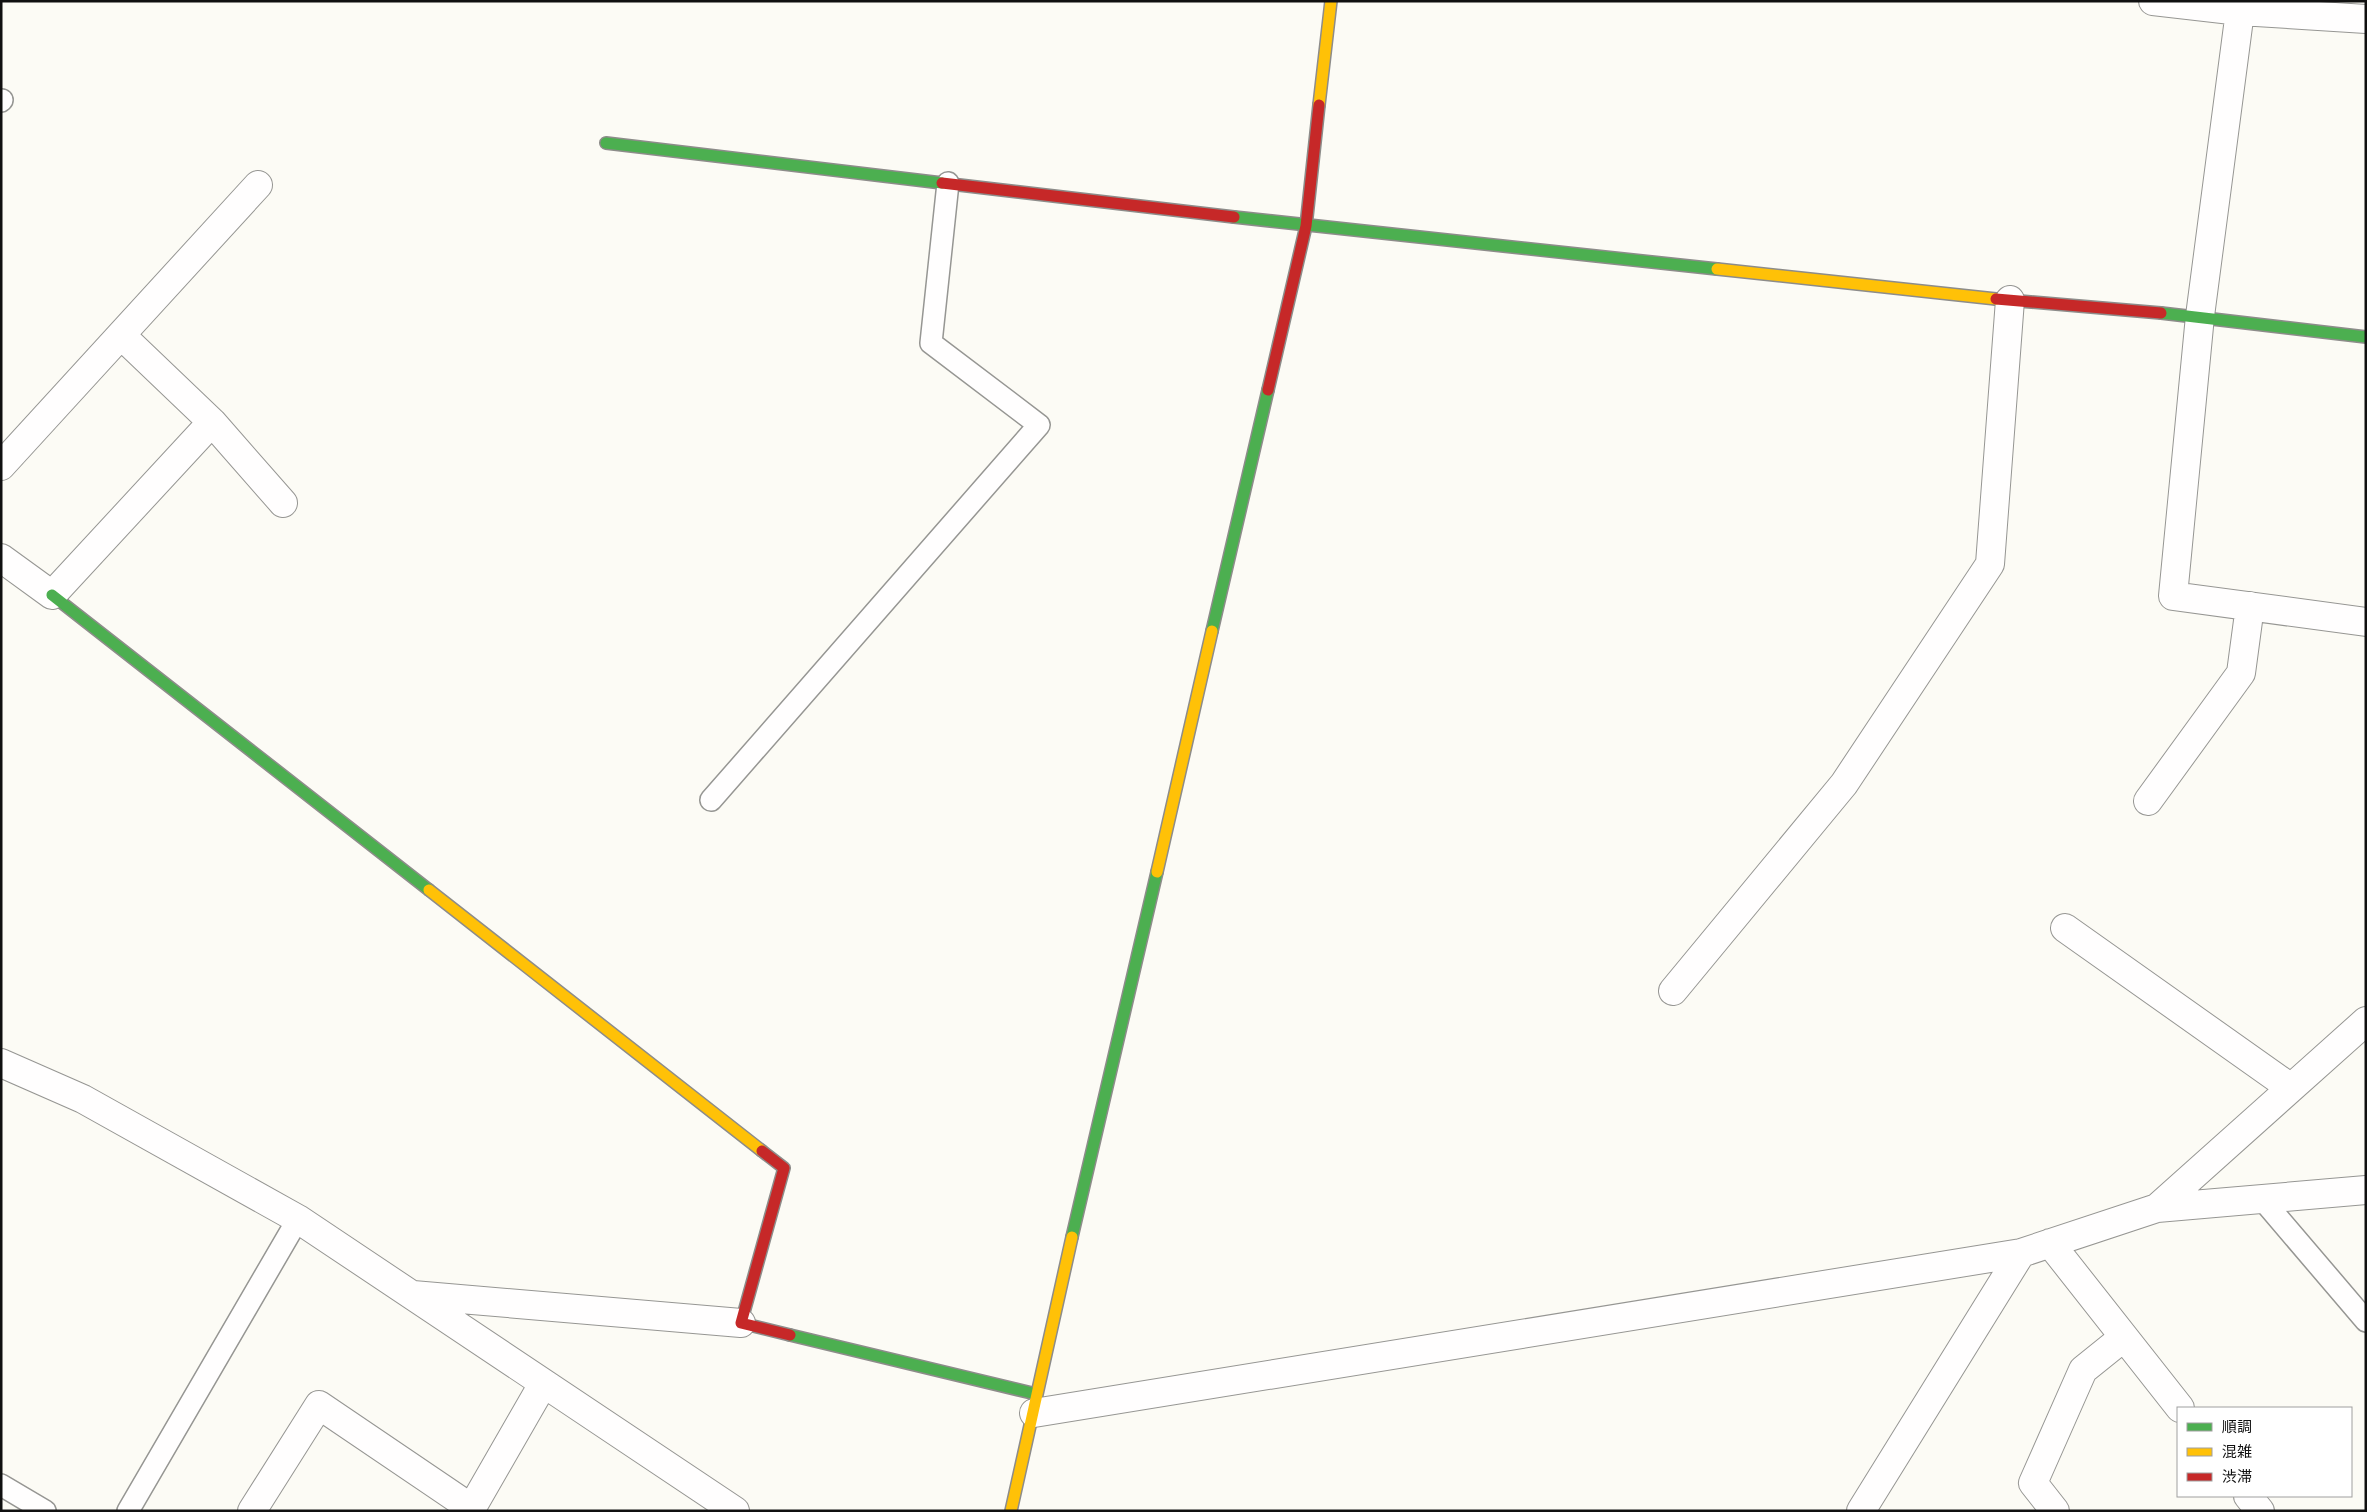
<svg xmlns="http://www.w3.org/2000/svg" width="2367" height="1512" font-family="'Libre Baskerville','Noto Sans JP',serif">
  <rect width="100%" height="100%" fill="#fcfbf5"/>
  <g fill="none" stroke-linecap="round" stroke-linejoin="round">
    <defs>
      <path id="lane" d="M1,101L2,100
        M711,800L1039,425L931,343L948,183
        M2262,1199L2366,1321
        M1,1485L45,1511
        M128,1511L298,1219"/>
      <path id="street" d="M2153,1L2240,11L2366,19
        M2240,11L2200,316L2173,596L2366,622
        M121,335L212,422L283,503
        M1,466L258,185
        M1,558L52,595L212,422
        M2148,801L2241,673L2250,606
        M2065,928L2291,1088
        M1673,991L1844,784L1990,564L2010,300
        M1,1063L83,1099L298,1219L735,1511
        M2157,1208L2366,1021
        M2050,1243L2180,1408
        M413,1295L741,1323
        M1034,1413L2021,1253L2157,1208L2366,1190
        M2248,1496L2260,1511
        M252,1511L319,1405L471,1508
        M470,1511L543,1384
        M1861,1511L2021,1253
        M2055,1511L2033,1483L2083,1370L2124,1337"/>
      <path id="fast" d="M606,143L942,183
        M1234,217L1717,269
        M2161,313L2366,337
        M52,595L429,890
        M1212,631L1268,390
        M1072,1237L1157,872
        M790,1335L1036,1394"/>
      <path id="slow" d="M1319,105L1331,1
        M1717,269L1996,299
        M1157,872L1212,631
        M429,890L762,1151
        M1011,1511L1072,1237"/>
      <path id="jam" d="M942,183L1234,217
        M1996,299L2161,313
        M1268,390L1306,226L1319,105
        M762,1151L784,1168L741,1323L790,1335"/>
    </defs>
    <!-- lane casing -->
    <use href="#lane" stroke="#969693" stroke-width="24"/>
    <!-- street casing -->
    <use href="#street" stroke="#969693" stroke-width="30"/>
    <!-- fast casing -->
    <use href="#fast" stroke="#8d8c8a" stroke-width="14"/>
    <!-- slow casing -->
    <use href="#slow" stroke="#8d8c8a" stroke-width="14"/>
    <!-- jam casing -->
    <use href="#jam" stroke="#8d8c8a" stroke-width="14"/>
    <!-- lane -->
    <use href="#lane" stroke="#fffefe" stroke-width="21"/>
    <!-- street -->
    <use href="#street" stroke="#fffefe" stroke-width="28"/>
    <!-- fast -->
    <use href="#fast" stroke="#4caf50" stroke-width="11"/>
    <!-- slow -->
    <use href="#slow" stroke="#ffc107" stroke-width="11"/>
    <!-- jam -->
    <use href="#jam" stroke="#c62828" stroke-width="11"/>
  </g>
  <!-- border -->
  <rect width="2367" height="1512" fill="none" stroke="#101010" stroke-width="5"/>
  <!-- legend -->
  <rect x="2177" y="1407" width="175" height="90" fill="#ffffff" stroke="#9f9f9f"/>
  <rect x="2187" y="1423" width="25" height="8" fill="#4caf50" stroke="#9f9f9f"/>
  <text x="2222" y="1432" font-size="15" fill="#101010">順調</text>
  <rect x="2187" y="1448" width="25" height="8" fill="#ffc107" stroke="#9f9f9f"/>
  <text x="2222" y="1457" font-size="15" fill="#101010">混雑</text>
  <rect x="2187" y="1473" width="25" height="8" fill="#c62828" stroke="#9f9f9f"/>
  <text x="2222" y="1482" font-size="15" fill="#101010">渋滞</text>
</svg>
